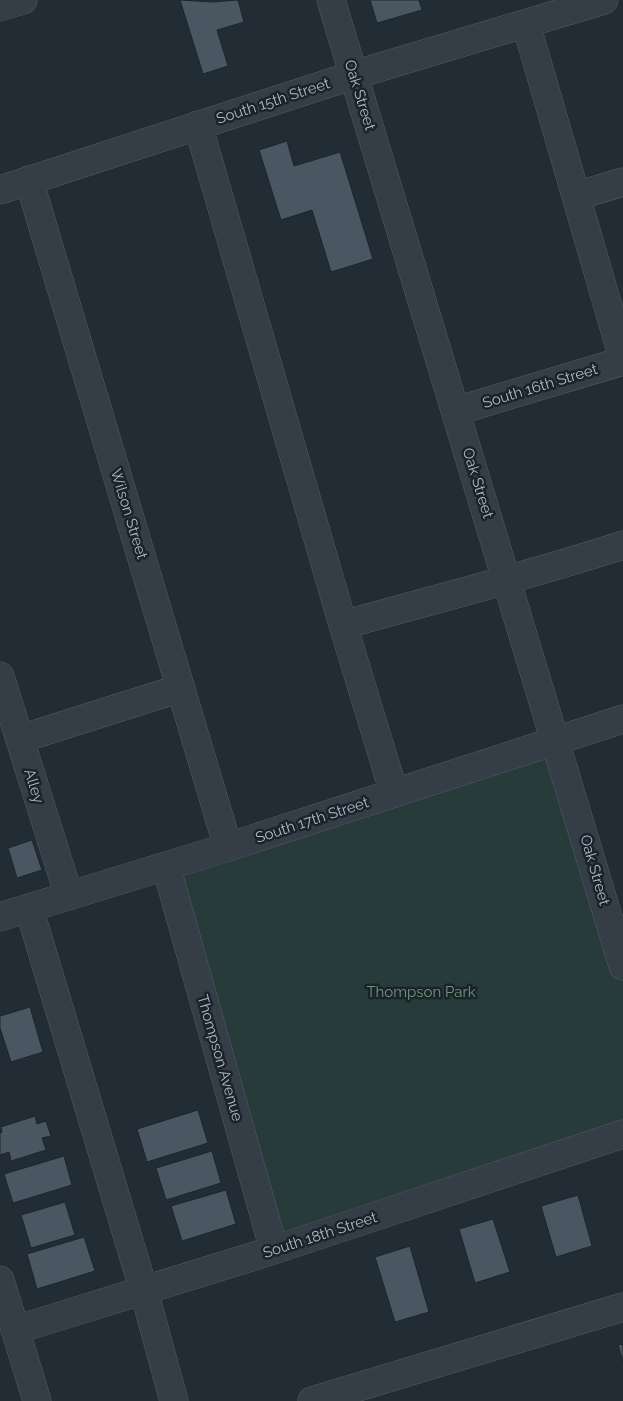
<svg xmlns="http://www.w3.org/2000/svg" width="623" height="1401" font-family="Raleway,sans-serif">
  <rect width="100%" height="100%" fill="#212c35"/>
  <!-- green -->
  <path fill="#273b3a" d="M556,739L623,965V1134L274,1250L166,866Z"/>
  <!-- building -->
  <path fill="#4a5661" stroke="#1c252d" d="M180,0L213,2L238,0L244,22L217,30L228,66L203,74Z
    M370,0H419L422,10L377,23Z
    M287,141L294,166L340,152L373,259L331,272L312,210L281,220L259,150Z
    M32,840L42,870L17,878L8,848Z
    M30,1007L43,1052L11,1062L0,1028V1016Z
    M198,1110L208,1143L147,1162L137,1129Z
    M35,1116L37,1124L46,1121L51,1136L42,1138L46,1150L11,1161L9,1152L0,1155V1133L2,1132L1,1127Z
    M212,1151L221,1183L166,1200L156,1168Z
    M64,1156L72,1185L13,1203L4,1174Z
    M226,1190L236,1224L182,1241L171,1206Z
    M578,1195L592,1246L556,1257L541,1206Z
    M65,1202L75,1235L31,1248L21,1215Z
    M493,1219L510,1272L475,1283L459,1229Z
    M84,1237L95,1271L37,1289L27,1254Z
    M410,1246L429,1312L395,1322L375,1257Z
    M623,1344V1362L618,1345Z"/>
  <g fill="none" stroke-linecap="round" stroke-linejoin="round">
    <defs>
      <path id="minor" d="M331,0L623,966
        M0,7L23,0
        M526,24L623,358
        M198,125L343,625L394,793
        M29,180L228,847
        M0,190L354,75L604,0
        M576,196L623,182
        M456,411L623,361
        M343,625C436,599 531,575 623,545
        M0,676L69,896
        M20,739L181,688
        M166,866L274,1250
        M29,908L144,1291L174,1401
        M0,917L228,847L623,719
        M0,1280L37,1401
        M15,1330L274,1250L623,1134
        M312,1401L623,1307"/>
    </defs>
    <!-- minor casing -->
    <use href="#minor" stroke="#525c64" stroke-width="29"/>
    <!-- minor -->
    <use href="#minor" stroke="#353e46" stroke-width="28"/>
  </g>
  <g text-anchor="middle" dominant-baseline="central" stroke-width="5" stroke-linejoin="round" paint-order="stroke">
    <!-- street labels -->
    <g font-size="15" fill="#afb9c3" stroke="#1a232b">
      <text transform="translate(360 95) rotate(73)">Oak Street</text>
      <text transform="translate(273 101) rotate(-18)">South 15th Street</text>
      <text transform="translate(540 386) rotate(-17)">South 16th Street</text>
      <text transform="translate(478 483) rotate(73)">Oak Street</text>
      <text transform="translate(129 514) rotate(73)">Wilson Street</text>
      <text transform="translate(34 786) rotate(73)">Alley</text>
      <text transform="translate(312 820) rotate(-18)">South 17th Street</text>
      <text transform="translate(595 870) rotate(74)">Oak Street</text>
      <text transform="translate(220 1058) rotate(74)">Thompson Avenue</text>
      <text transform="translate(320 1235) rotate(-18)">South 18th Street</text>
    </g>
    <!-- park labels -->
    <g font-size="15" fill="#709675" stroke="#1a232b">
      <text x="421" y="992">Thompson Park</text>
    </g>
  </g>
</svg>
